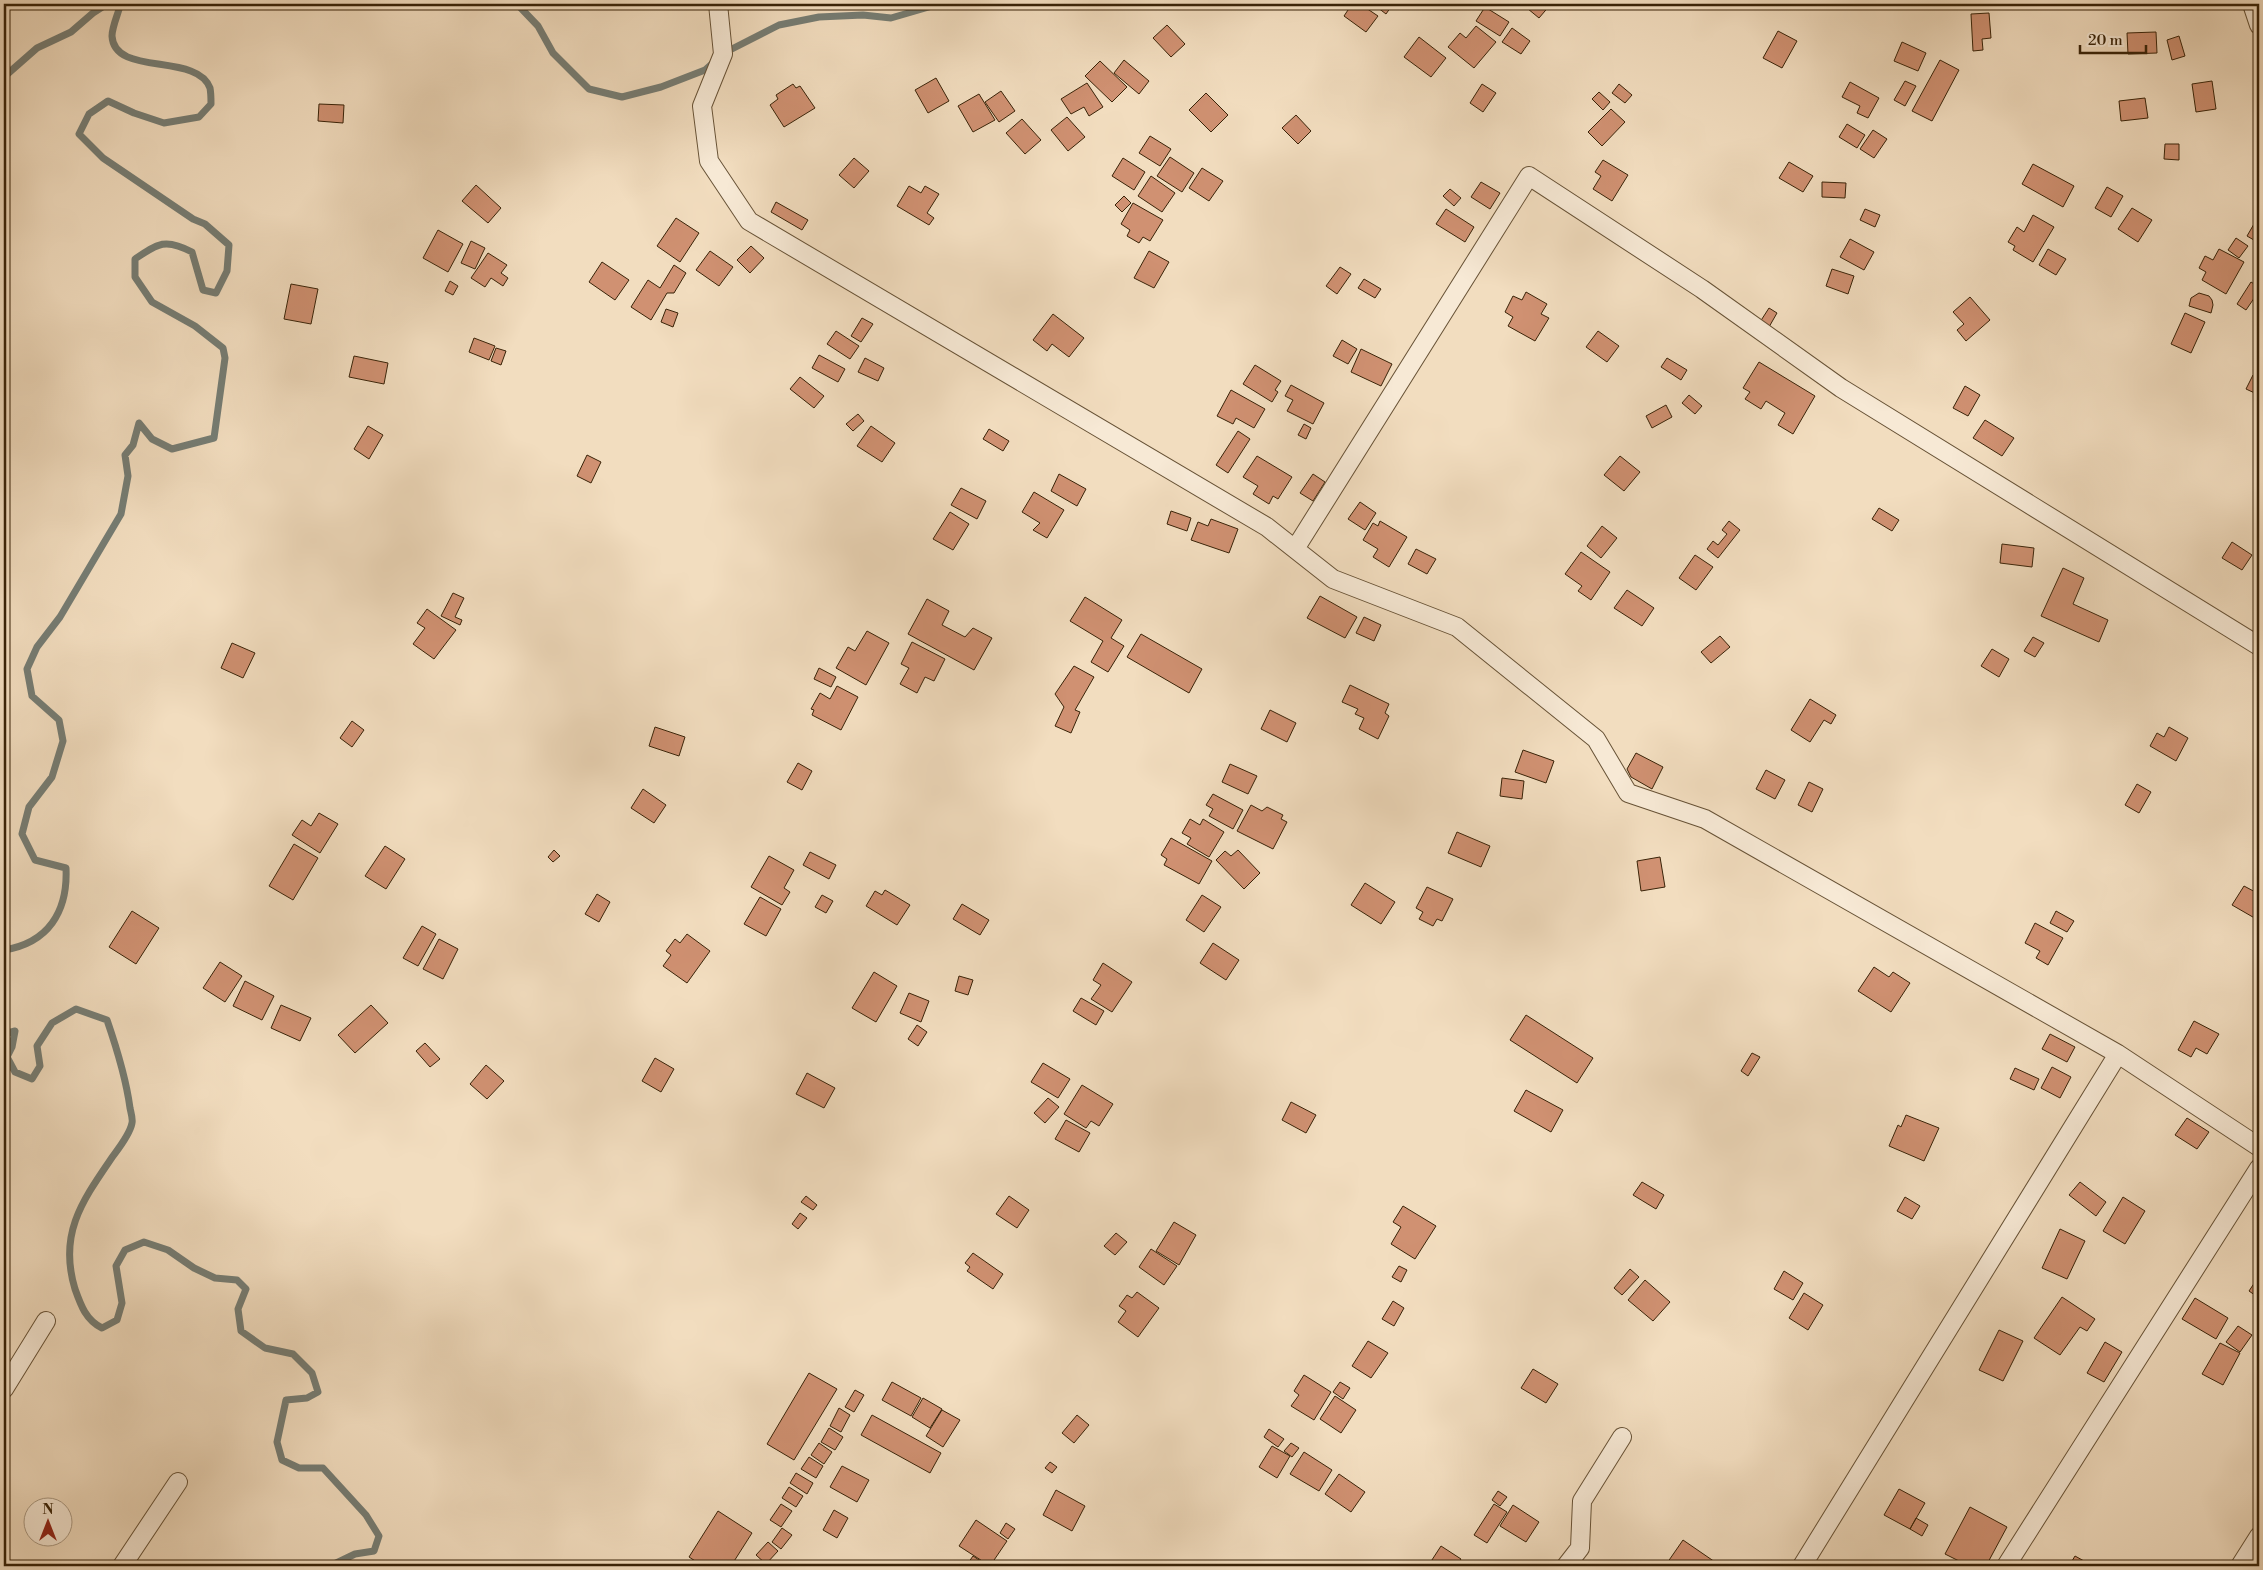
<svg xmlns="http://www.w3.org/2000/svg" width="2263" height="1570" font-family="'Libre Bodoni',serif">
  <rect width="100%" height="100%" fill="#f2ddbf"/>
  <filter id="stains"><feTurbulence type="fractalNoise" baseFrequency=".004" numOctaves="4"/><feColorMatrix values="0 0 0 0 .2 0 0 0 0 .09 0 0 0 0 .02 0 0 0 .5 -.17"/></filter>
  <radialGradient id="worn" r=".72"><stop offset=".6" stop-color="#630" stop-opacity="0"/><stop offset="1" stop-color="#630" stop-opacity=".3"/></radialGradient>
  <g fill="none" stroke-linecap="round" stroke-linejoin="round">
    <!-- stream -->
    <path stroke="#767d74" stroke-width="7" d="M517,4L538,26L553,53L589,89L622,97L661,87L705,70L714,62
      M724,53L779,25L819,17L863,15L891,18L939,4
      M4,77L37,48L71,32L93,13L107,4
      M4,950C48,943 68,912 66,868L35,860L22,834L29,807L52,777L63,741L59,720L32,696L27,669L37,647L60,617L121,514L128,476L125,455L133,445L139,423L152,439L172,449L214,438L225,358L223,348L195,326L152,302L135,277V259C158,243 166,238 192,252L203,290L216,293L227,271L229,245L205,224L193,219L103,158L79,134L89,114L108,101L134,113L164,123L199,117L211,104C211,99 211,93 210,88C197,52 114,77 112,36C112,27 118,14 120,6L117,4
      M4,1034L15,1031L12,1047L7,1057L15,1072L32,1079L40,1066L37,1046L52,1023L76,1009L107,1020C117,1049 126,1078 130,1108C131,1113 133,1119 132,1123C130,1134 119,1148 113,1156C83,1200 58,1233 75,1289C81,1306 86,1320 102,1328L117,1320L122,1303L116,1266L125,1250L144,1242L168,1250L194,1268L215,1278L237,1280L246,1289L238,1309L241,1331L265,1348L293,1354L312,1373L318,1392L307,1398L286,1400L277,1442L282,1460L299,1468H323L366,1515L379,1536L374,1551L355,1554L330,1566"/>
  </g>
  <!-- building -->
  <path fill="#d09172" stroke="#392308" d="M1352,4H1360L1378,16L1366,32L1344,16Z
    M1373,4H1393L1386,14Z
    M1522,4H1551L1539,18Z
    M1485,7L1509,22L1500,36L1476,21Z
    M1989,13L1991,38L1982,39L1983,50L1973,51L1971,14Z
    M1167,25L1185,44L1171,57L1153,38Z
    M1476,26L1496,42L1474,68L1448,47L1460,33L1466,38Z
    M1512,28L1530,41L1521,54L1502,42Z
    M1778,31L1797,41L1782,68L1763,58Z
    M2156,32L2157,53L2128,54L2127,33Z
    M2179,36L2185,56L2172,60L2167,40Z
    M1419,37L1446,58L1431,77L1404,57Z
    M1902,42L1926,53L1918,71L1894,61Z
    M1124,60L1149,81L1139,94L1114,73Z
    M1940,60L1959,70L1932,121L1912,111Z
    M1100,61L1127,87L1112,102L1085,76Z
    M936,78L949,101L928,113L915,90Z
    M1905,81L1916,86L1905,106L1894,100Z
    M2212,81L2216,109L2196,112L2192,84Z
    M1850,82L1879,98L1868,118L1857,113L1860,106L1842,97Z
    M1087,83L1103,107L1089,116L1084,107L1071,114L1061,99Z
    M793,84L796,88L800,86L815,108L784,127L770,105L778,99L776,95Z
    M1482,84L1496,93L1483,112L1470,103Z
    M1619,84L1632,95L1625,103L1612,93Z
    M1001,91L1015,111L999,122L985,102Z
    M1599,92L1610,102L1603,110L1592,99Z
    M1206,93L1228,115L1211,132L1189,110Z
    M979,94L995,120L973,132L958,106Z
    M2145,98L2148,118L2121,121L2119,101Z
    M319,104L344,105L343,123L318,121Z
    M1611,109L1625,122L1602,146L1588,132Z
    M1296,115L1311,131L1298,144L1282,128Z
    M1067,117L1085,137L1068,151L1051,130Z
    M1022,119L1041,140L1025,154L1006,133Z
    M1847,124L1865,135L1857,148L1839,137Z
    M1873,130L1887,139L1874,158L1860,149Z
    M1150,136L1171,149L1160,166L1139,153Z
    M2165,144H2179V160L2164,159Z
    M1170,157L1194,173L1182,192L1157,176Z
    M854,158L869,171L854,188L839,175Z
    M1123,158L1145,172L1134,190L1112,176Z
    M1603,160L1628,175L1612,201L1593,189L1601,176L1595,172Z
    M1789,162L1813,176L1803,192L1779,178Z
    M2033,164L2074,186L2063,207L2022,184Z
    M1202,168L1223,181L1209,201L1189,188Z
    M1151,176L1175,193L1162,212L1138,196Z
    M1481,182L1500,193L1490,209L1471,197Z
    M1822,182L1846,183L1845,198L1822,197Z
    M476,185L501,208L488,223L462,201Z
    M909,186L921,193L925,186L939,194L927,213L934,218L929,225L897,206Z
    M2107,187L2123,196L2111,217L2095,208Z
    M1450,189L1461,198L1454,206L1443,196Z
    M1124,196L1131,203L1122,212L1115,205Z
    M776,202L808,220L802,230L771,212Z
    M1133,203L1163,220L1150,241L1143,237L1139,243L1127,236L1130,230L1121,224Z
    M2132,208L2152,220L2138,242L2118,229Z
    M1446,209L1474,227L1465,242L1436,224Z
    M1865,209L1880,215L1875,227L1860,220Z
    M2033,215L2054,227L2033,262L2013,250L2015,246L2008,242L2017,227L2024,232Z
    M676,218L699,233L680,262L657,246Z
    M2254,224L2259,227V243L2247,236Z
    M438,230L463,244L448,272L423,258Z
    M2236,238L2248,246L2239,258L2228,250Z
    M1850,239L1874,252L1864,270L1840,257Z
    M471,241L485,248L475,269L461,263Z
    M751,246L764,258L750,273L737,260Z
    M2048,249L2066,259L2056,275L2039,265Z
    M2219,249L2244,262L2226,294L2202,280L2206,272L2199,268L2205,256L2213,260Z
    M710,251L733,267L719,286L696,270Z
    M1149,251L1169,262L1154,288L1134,278Z
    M488,253L507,265L501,273L508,278L503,286L491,278L485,287L471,278Z
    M602,262L629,280L615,300L589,282Z
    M674,265L686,273L674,293H667L651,320L631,307L648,280L660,288Z
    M1340,267L1351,274L1337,294L1326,286Z
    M1832,269L1854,276L1848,294L1826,286Z
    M1364,279L1381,289L1375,298L1358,288Z
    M450,281L458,286L453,295L445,291Z
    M2251,282L2259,287V291L2246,310L2237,304Z
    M291,284L318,289L311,324L284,319Z
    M1526,292L1547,304L1541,314L1549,318L1535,341L1508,326L1513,317L1505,312L1513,296L1522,300Z
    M2199,293L2209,296L2212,300L2213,305L2211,313L2189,306L2191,298Z
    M1970,297L1990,320L1966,341L1957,330L1964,324L1953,312Z
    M1769,308L1777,313L1769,327L1760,322Z
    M666,309L678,313L673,327L661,322Z
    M2185,313L2205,322L2191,353L2171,344Z
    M1053,314L1084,338L1069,357L1052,344L1047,351L1033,340Z
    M862,318L873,324L861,342L851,336Z
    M836,331L859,346L850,359L827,344Z
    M1598,331L1619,346L1607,362L1586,347Z
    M474,338L495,346L489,360L469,352Z
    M1342,340L1357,349L1348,364L1333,356Z
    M496,348L506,351L501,365L491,361Z
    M1361,349L1392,364L1381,386L1351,372Z
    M819,355L845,369L838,382L812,368Z
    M354,356L388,363L384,384L349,377Z
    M865,358L884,368L878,381L858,372Z
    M1667,358L1687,370L1681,380L1661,367Z
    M1759,362L1815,396L1793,434L1778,425L1785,413L1766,401L1761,409L1745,399L1750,392L1743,388Z
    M1255,365L1281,381L1275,390L1278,392L1272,402L1243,384Z
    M2253,375L2259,378V395L2246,389Z
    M800,377L824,396L814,408L790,389Z
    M1291,385L1324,403L1313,424L1287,411L1293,400L1285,396Z
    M1965,386L1980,395L1968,416L1953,408Z
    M1231,390L1265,409L1254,428L1236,418L1233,424L1217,416Z
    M1689,395L1702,406L1695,414L1682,403Z
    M1666,405L1672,417L1652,428L1646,416Z
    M858,414L864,421L853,431L846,424Z
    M1985,420L2014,438L2002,456L1973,438Z
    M1304,424L1311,428L1306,439L1298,435Z
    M368,426L383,435L369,459L354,449Z
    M871,426L895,443L882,462L857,446Z
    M989,429L1009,441L1003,451L983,439Z
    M1238,431L1250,439L1228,473L1216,465Z
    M587,455L601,462L591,483L577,476Z
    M1257,456L1292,477L1278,499L1273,496L1269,504L1253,494L1258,486L1243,477Z
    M1620,456L1640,472L1624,491L1604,475Z
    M1059,474L1086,489L1077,506L1051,491Z
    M1313,474L1325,482L1313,501L1300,493Z
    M961,488L986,501L977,519L951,505Z
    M1034,492L1064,510L1047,538L1033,530L1040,523L1022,512Z
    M1360,502L1376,513L1365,530L1348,519Z
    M1879,508L1899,520L1892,531L1872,519Z
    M1171,511L1191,518L1187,531L1167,524Z
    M950,512L969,524L953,550L933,539Z
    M1211,519L1238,529L1229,553L1191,540L1198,522L1208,526Z
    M1380,521L1407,537L1389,567L1373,557L1378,549L1363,540L1373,523L1378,526Z
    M1729,521L1740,530L1718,558L1707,549L1713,541L1718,545L1727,534L1722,530Z
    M1602,526L1617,538L1601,558L1587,546Z
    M2232,542L2252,555L2242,570L2222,558Z
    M2002,544L2034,548L2032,567L2000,563Z
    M1416,549L1436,559L1427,574L1408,564Z
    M1581,552L1610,572L1591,600L1578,591L1582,586L1565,574Z
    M1695,555L1713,567L1696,590L1679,578Z
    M2063,568L2084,578L2073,604L2108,620L2099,642L2041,616Z
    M1627,590L1654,608L1642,626L1614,608Z
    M453,593L464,598L455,617L462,620L460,625L441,616Z
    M1320,596L1357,617L1345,638L1307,618Z
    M1085,597L1122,620L1111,638L1124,646L1108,672L1091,662L1103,641L1070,621Z
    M927,599L949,611L942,625L965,637L973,628L992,638L974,670L908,634Z
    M427,609L456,630L434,659L413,644L425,628L417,623Z
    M1364,617L1381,625L1374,641L1356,633Z
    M867,631L889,643L866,685L836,668L848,647L855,651Z
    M1141,634L1202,669L1189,693L1127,657Z
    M1720,636L1730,647L1711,663L1701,652Z
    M2033,637L2044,643L2035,657L2024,651Z
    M912,642L945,659L934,681L925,677L917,693L900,684L909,668L901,664Z
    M232,643L255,653L243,678L221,668Z
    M1992,649L2009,659L1999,677L1981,666Z
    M1074,666L1094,677L1075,710L1080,712L1071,733L1055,726L1064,707L1055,694Z
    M819,668L836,677L831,687L814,679Z
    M1350,685L1389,704L1385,713L1389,716L1378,739L1359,729L1364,718L1355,714L1358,709L1342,702Z
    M837,686L858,697L841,730L812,715L814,710L811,709L820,693L830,699Z
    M1810,699L1836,715L1831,724L1824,720L1810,742L1791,730Z
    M1270,710L1296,723L1287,742L1261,729Z
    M352,721L364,730L352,747L340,738Z
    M655,727L685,737L679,756L649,746Z
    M2169,727L2188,738L2176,761L2150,746L2157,733L2164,737Z
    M1523,750L1554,761L1546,783L1515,772Z
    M1636,753L1663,767L1652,789L1631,777L1627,769Z
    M798,763L812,771L802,790L787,782Z
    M1230,764L1257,776L1248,794L1222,782Z
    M1766,770L1785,780L1775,799L1756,789Z
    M1502,778L1524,781L1522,799L1500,796Z
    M1809,782L1823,789L1812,812L1798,805Z
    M2137,784L2151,792L2139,813L2125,805Z
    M643,789L666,805L654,823L631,808Z
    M1213,794L1243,810L1233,829L1209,816L1213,809L1206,805Z
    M1251,805L1262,811L1267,807L1283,815L1281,819L1287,822L1273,849L1237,831Z
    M319,813L338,824L320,853L292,835L302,820L311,826Z
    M1190,819L1200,825L1203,819L1224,832L1209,857L1187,844L1191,838L1182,833Z
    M1457,832L1490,846L1481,867L1448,853Z
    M1171,838L1212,861L1199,884L1164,865L1167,859L1161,855Z
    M294,844L318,858L293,900L269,886Z
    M385,846L405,859L386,889L365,876Z
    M554,850L560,856L553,862L548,857Z
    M1238,850L1260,873L1244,889L1216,860L1225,851L1231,856Z
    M810,852L836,865L829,879L803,865Z
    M769,856L794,870L784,888L790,892L782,905L751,887Z
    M1660,857L1665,887L1641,891L1637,861Z
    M1365,883L1395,902L1381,924L1351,905Z
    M2244,886L2259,894L2258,920L2232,905Z
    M1427,887L1453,899L1442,921L1437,919L1433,926L1419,919L1423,912L1416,908Z
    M885,890L910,905L897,925L866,906L875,891L882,895Z
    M597,894L610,902L599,922L585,914Z
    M822,895L833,901L826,913L815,907Z
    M1202,895L1221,907L1204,932L1186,920Z
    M760,897L781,909L766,936L744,924Z
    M962,904L989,920L980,935L953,919Z
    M132,911L159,928L136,964L109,947Z
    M2056,911L2074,921L2067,932L2050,923Z
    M2035,923L2063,938L2048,965L2036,958L2040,951L2025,943Z
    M422,926L436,934L418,966L403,958Z
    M687,934L710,951L687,983L663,966L671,955L666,951L675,939L680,943Z
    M439,939L458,949L443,979L423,969Z
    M1213,943L1239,960L1226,980L1200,963Z
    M220,962L242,976L225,1002L203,988Z
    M1103,963L1132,982L1112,1012L1091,999L1101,985L1093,980Z
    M1874,967L1889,977L1893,972L1910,983L1891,1012L1858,991Z
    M874,972L897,986L876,1022L852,1008Z
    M959,976L973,980L968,995L955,991Z
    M245,981L274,996L262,1020L233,1006Z
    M909,993L929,1001L921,1022L900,1013Z
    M1081,998L1104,1011L1096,1025L1073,1011Z
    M281,1005L311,1018L300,1041L271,1028Z
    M371,1005L388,1023L355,1053L338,1035Z
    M1526,1015L1593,1058L1577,1083L1510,1040Z
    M2194,1021L2219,1034L2207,1054L2196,1048L2191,1057L2178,1050Z
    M917,1025L927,1032L918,1046L908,1039Z
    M2050,1034L2075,1047L2067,1062L2042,1049Z
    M425,1043L440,1059L430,1067L416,1051Z
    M1752,1053L1760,1057L1748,1076L1741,1071Z
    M655,1058L674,1069L661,1092L642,1081Z
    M1043,1063L1070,1079L1058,1098L1031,1082Z
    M486,1065L504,1081L487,1099L470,1084Z
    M2052,1067L2071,1077L2060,1098L2041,1088Z
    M2015,1068L2039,1079L2034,1090L2010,1079Z
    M807,1073L835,1088L824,1108L796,1094Z
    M1082,1085L1113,1104L1099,1126L1091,1121L1086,1128L1064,1114Z
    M1526,1090L1563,1110L1551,1132L1514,1111Z
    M1048,1098L1059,1107L1045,1123L1034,1113Z
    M1291,1102L1316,1115L1306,1133L1282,1120Z
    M1906,1115L1939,1128L1924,1161L1889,1146L1898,1125L1901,1127Z
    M2187,1118L2209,1132L2197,1149L2175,1135Z
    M1066,1120L1090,1133L1079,1152L1055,1139Z
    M1642,1182L1664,1195L1656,1209L1633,1195Z
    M2080,1182L2106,1202L2096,1216L2069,1195Z
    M806,1196L817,1205L813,1210L801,1202Z
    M1009,1196L1029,1210L1017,1228L996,1214Z
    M1905,1197L1920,1206L1912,1219L1897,1211Z
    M2123,1197L2145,1211L2125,1244L2103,1231Z
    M1403,1206L1436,1226L1415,1259L1391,1244L1401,1227L1393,1222Z
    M800,1213L807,1218L798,1229L792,1224Z
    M1174,1222L1196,1235L1179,1265L1156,1251Z
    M2060,1229L2085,1241L2067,1279L2042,1268Z
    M1116,1233L1127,1242L1115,1255L1104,1246Z
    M1151,1249L1177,1266L1164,1285L1139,1267Z
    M973,1253L1003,1274L993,1289L967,1271L970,1267L965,1263Z
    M1399,1266L1407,1270L1401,1282L1392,1277Z
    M1630,1269L1639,1277L1622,1295L1614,1288Z
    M1784,1271L1803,1283L1793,1300L1774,1289Z
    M2259,1276V1298L2249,1291Z
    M1645,1280L1670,1302L1653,1321L1628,1300Z
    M1137,1292L1159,1308L1138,1337L1118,1322L1126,1311L1119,1306L1127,1295L1132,1298Z
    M1804,1293L1823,1305L1808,1330L1789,1318Z
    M2062,1297L2095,1319L2087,1331L2080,1327L2060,1355L2034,1338Z
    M2195,1298L2228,1318L2216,1339L2182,1319Z
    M1393,1301L1404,1308L1394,1326L1382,1319Z
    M2238,1326L2252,1335L2240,1352L2226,1342Z
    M1999,1330L2023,1341L2003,1381L1979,1370Z
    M1368,1341L1388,1353L1371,1378L1352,1366Z
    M2105,1342L2122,1352L2104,1382L2087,1373Z
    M2220,1343L2240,1353L2223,1385L2202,1374Z
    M1533,1369L1558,1384L1546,1403L1521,1388Z
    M809,1373L837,1389L794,1460L767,1444Z
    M1304,1375L1331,1392L1314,1420L1291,1406L1299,1395L1294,1391Z
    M892,1382L921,1398L911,1416L882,1400Z
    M1340,1382L1350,1388L1343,1399L1333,1392Z
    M855,1390L864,1395L854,1412L845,1407Z
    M1335,1396L1356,1410L1341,1433L1320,1419Z
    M923,1398L942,1409L930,1428L912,1417Z
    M839,1408L850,1415L841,1432L830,1426Z
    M942,1410L960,1420L943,1447L926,1436Z
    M872,1415L941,1453L930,1473L861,1435Z
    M1077,1415L1089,1425L1074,1443L1062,1433Z
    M829,1428L843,1437L835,1450L821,1442Z
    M1269,1429L1284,1439L1278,1447L1264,1437Z
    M819,1443L832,1452L824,1464L811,1455Z
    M1291,1443L1299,1448L1292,1457L1284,1451Z
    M1272,1446L1290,1456L1277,1478L1259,1467Z
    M1304,1452L1332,1470L1319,1491L1290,1474Z
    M809,1457L823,1466L816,1478L801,1469Z
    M1050,1462L1057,1467L1052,1473L1045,1468Z
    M842,1466L869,1480L857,1502L830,1487Z
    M796,1473L813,1483L807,1494L790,1483Z
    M1339,1474L1365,1492L1351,1512L1325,1494Z
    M789,1487L803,1496L796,1507L782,1498Z
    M1899,1489L1925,1503L1910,1529L1884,1515Z
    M1056,1490L1085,1506L1072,1531L1043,1515Z
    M1498,1491L1507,1497L1500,1506L1492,1500Z
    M781,1504L792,1511L781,1527L770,1520Z
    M1494,1504L1507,1512L1487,1543L1474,1535Z
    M1513,1505L1539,1522L1526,1542L1500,1526Z
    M1970,1507L2007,1527L1986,1566H1969L1945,1554Z
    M834,1510L848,1518L837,1538L823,1530Z
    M718,1511L752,1533L731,1566H703L689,1557Z
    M1916,1518L1928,1525L1922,1536L1910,1529Z
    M976,1520L1007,1541L990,1566L959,1546Z
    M1006,1523L1015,1529L1008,1539L1000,1533Z
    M782,1528L792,1535L781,1549L772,1542Z
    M1683,1540L1715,1562L1712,1566H1665Z
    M768,1542L778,1551L766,1564L756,1555Z
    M1441,1546L1461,1559L1456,1566H1428Z
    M973,1556L988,1566H966Z
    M2075,1556L2093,1566H2069Z"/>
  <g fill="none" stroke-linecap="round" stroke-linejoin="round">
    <defs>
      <path id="street" d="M718,4L723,54L702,106L709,161L749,221L1267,527L1333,579L1457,627L1596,739L1628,793L1705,819L2118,1054L2259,1147
        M2252,4L2259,25
        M1295,549L1529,176L1702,289L1841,388L2259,646
        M4,1389L46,1321
        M122,1566L178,1482
        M1566,1566L1580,1548L1582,1501L1622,1437
        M1802,1566L2118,1054
        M2006,1566L2259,1168
        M2240,1566L2259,1536"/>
    </defs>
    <!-- street casing -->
    <use href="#street" stroke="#675236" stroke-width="20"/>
    <!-- street -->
    <use href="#street" stroke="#f7e9d5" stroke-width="18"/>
  </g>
  <!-- margin -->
  <rect width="2263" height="1570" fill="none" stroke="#f2ddbf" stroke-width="20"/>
  <rect x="5" y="5" width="2253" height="1560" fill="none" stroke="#392308" stroke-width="2.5"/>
  <rect x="10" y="10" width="2243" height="1550" fill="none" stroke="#392308"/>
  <!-- north arrow -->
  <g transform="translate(48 1522)"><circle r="24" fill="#f7e9d5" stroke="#ab9a83"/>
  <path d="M0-4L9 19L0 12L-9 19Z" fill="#8f2418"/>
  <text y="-8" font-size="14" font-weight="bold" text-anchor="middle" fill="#392308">N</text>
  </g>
  <!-- scale -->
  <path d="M2080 45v8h66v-8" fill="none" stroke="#392308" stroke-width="2.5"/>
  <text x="2088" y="45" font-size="15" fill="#392308" stroke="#f7e9d5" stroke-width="4" paint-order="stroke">20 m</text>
  <rect width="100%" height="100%" filter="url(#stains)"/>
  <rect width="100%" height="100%" fill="url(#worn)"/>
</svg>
